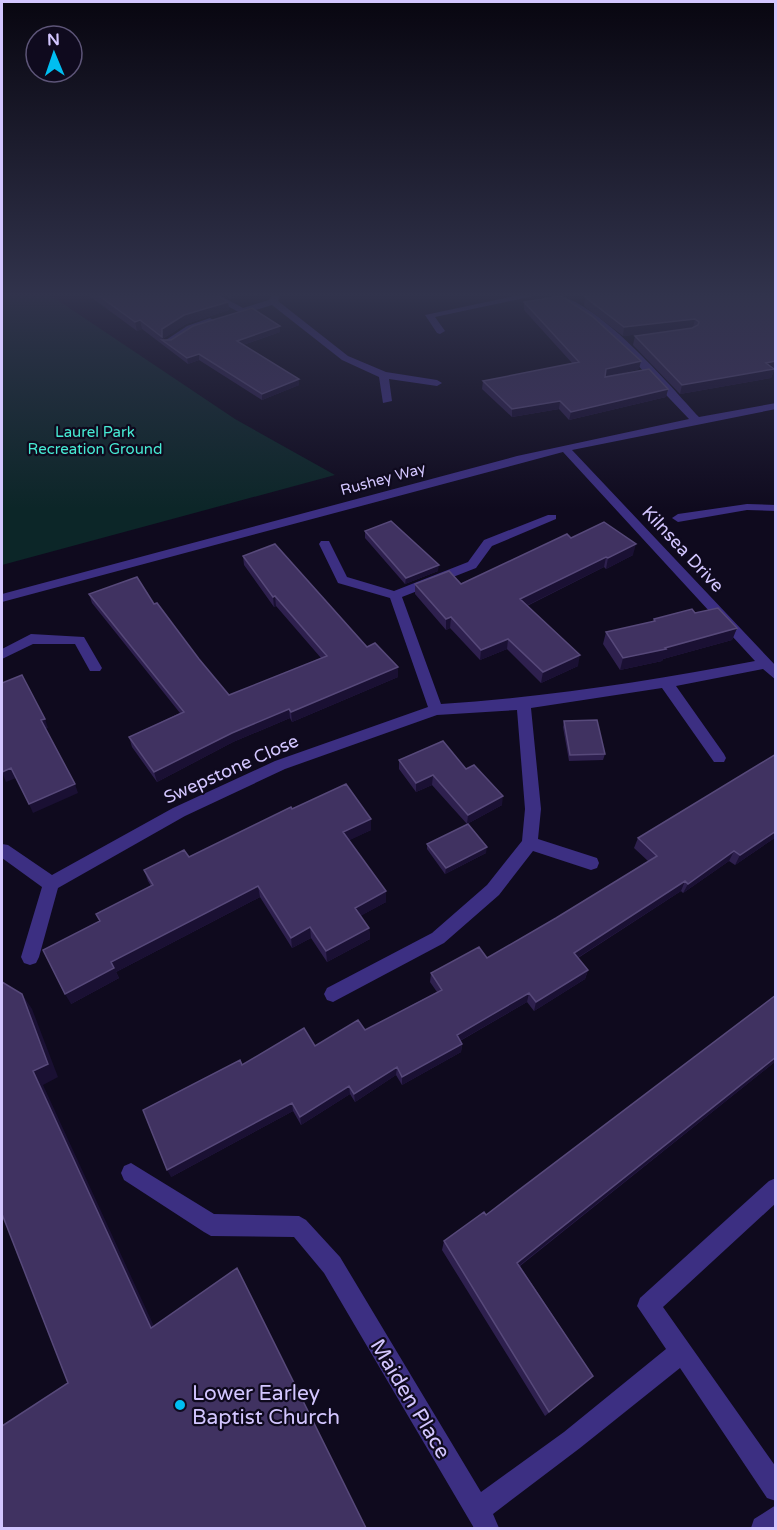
<svg xmlns="http://www.w3.org/2000/svg" width="777" height="1530" font-family="'Varela Round',sans-serif">
  <rect width="100%" height="100%" fill="#0f0a1e"/>
  <!-- green -->
  <path fill="#0c2628" d="M2,295H50L235,419L335,475L2,565Z"/>
  <g fill="none" stroke-linecap="round" stroke-linejoin="round">
    <!-- minor -->
    <path fill="#3c2f82" fill-rule="evenodd" d="M208,295H219L243,308L269,300L272,295H280L278,301L348,356L386,372L437,380L442,383L437,386L389,379L392,401L383,403L379,377L342,360L272,305L242,314Z
      M519,295H538L435,317L445,331L440,334L437,333L425,315Z
      M551,295C594,295 670,386 699,417L776,403V409L572,450L776,666V680L763,669L676,686L724,754L726,758L724,762H714L662,688L531,708L541,809L538,839L597,858L599,863L597,868L591,870L533,851L499,895L444,943L333,1002L327,1000L324,994L327,988L432,933L487,885L522,841L525,809L517,710L437,715L285,769L185,816L58,888L39,957L36,963L30,965L24,963L21,957L42,887L2,858V844L8,845L52,875L173,808L275,761L428,707L390,598L338,583L319,544L321,541H329L347,577L394,591L468,562L484,540L548,515H556V519L492,546L476,568L402,597L441,704C547,697 651,681 755,661L563,452L2,602V594L517,456L689,419L611,337Z
      M210,318L215,321L213,323L193,330L171,344L163,342L187,326Z
      M747,504L776,505V511L747,510L678,522L672,518L678,514Z
      M31,634L84,637L102,668L100,671H90L75,644H33L2,659V649Z
      M131,1163L214,1214L299,1216L306,1220L340,1257L481,1492L564,1432L666,1349L637,1306L640,1298L769,1181L776,1178V1203L663,1307L776,1467V1501L767,1498L680,1368L580,1448L493,1514L499,1528H474L324,1273L294,1237L211,1236L204,1232L124,1180L121,1173L124,1166Z
      M776,1505V1528H751L754,1519Z"/>
  </g>
  <!-- wall -->
  <path fill="#2e204e" d="M88,295H217L228,302L229,310L186,324L164,338V340H171L280,332L243,345L299,385L262,400L199,360L188,364L142,329L137,331Z
    M224,295H241L231,299Z
    M776,295L774,370L771,378L680,394L633,345L635,336L693,328L623,336L584,306L585,297Z
    M524,302L639,369L605,377L668,389L666,397L569,420L559,409L512,417L482,389L483,381L572,363L524,310Z
    M365,531L438,571L405,584L365,538Z
    M571,538L633,555L606,569L604,567L527,606L578,666L541,683L507,649L480,660L450,628L446,630L415,594V584H461Z
    M243,556L367,647L398,667V677L292,722L290,718L233,742L157,782L132,747L129,737L180,713L92,603L89,594L154,604L199,659L229,695L321,658L276,606L274,607L244,565Z
    M695,613L737,628L732,640L663,659L662,661L620,670L603,644L606,632L653,622L654,619Z
    M564,721L605,754L603,760L569,761L563,727Z
    M776,754V835L773,839L735,865L729,861L683,893L681,891L578,958L588,970L585,979L534,1011L527,1002L460,1041L462,1044L461,1052L402,1085L396,1075L355,1102L350,1094L301,1125L293,1111L171,1177L242,1065L315,1046L365,1030L437,992L430,982L431,973L487,958L556,918L648,861L634,848L638,838Z
    M399,760L466,769L502,805L467,824L432,785L416,792L399,769Z
    M292,809L371,819V830L349,840L386,902L360,916L369,928L370,939L327,962L311,938L292,948L260,897L116,972L119,978L71,1004L100,921L151,886L148,881L144,870L189,857Z
    M427,844L486,853L445,874L427,849Z
    M776,995V1061L520,1266L593,1376L545,1416L442,1250L444,1241L486,1215Z"/>
  <!-- shaded-wall -->
  <path fill="#1a1033" d="M231,295H241L231,299Z
    M228,302L229,310L186,324L164,338V341L162,340V329L184,315Z
    M695,319L693,328L623,336L624,327Z
    M140,320L142,329L137,331L135,322Z
    M280,326V332L237,347V341Z
    M199,354V360L188,364L187,358Z
    M641,361L639,369L604,377L606,369Z
    M776,361V370H774L771,378L680,394L682,385Z
    M299,379V385L262,400V394Z
    M668,389L666,397L569,420L571,412Z
    M560,401L559,409L512,417V409Z
    M636,544L633,555L606,569L608,558Z
    M606,557L604,567L518,610L520,599Z
    M439,565L438,571L405,584L406,578Z
    M275,596L276,606L274,607L273,597Z
    M451,617L450,628L446,630V619Z
    M737,628L732,640L663,659L662,661L620,670L623,658Z
    M508,639L507,649L480,660L481,650Z
    M580,655L578,666L541,683L543,672Z
    M398,667V677L292,722L291,712Z
    M289,709L290,718L233,742L157,782L154,772L232,733Z
    M45,719L48,728L45,729L41,720Z
    M11,768L16,778L6,782L2,772Z
    M433,775L432,785L416,792V783Z
    M75,784L78,793L33,813L29,804Z
    M503,796L502,805L467,824L468,815Z
    M371,819V830L344,843L343,832Z
    M776,829V835L773,839L735,865L740,855Z
    M487,847L486,853L445,874L446,868Z
    M734,851L729,861L683,893L688,884Z
    M685,881L681,891L571,962L574,953Z
    M258,886L260,897L116,972L119,978L71,1004L65,994L111,962Z
    M386,891V902L355,919V908Z
    M310,927L311,938L292,948L291,938Z
    M369,928L370,939L327,962L326,951Z
    M588,970L585,979L534,1011L536,1002Z
    M529,993L527,1002L456,1043L457,1035Z
    M22,994L32,1009L58,1077L43,1085L158,1335L151,1328L33,1071Z
    M462,1044L461,1052L402,1085V1077Z
    M776,1057V1061L514,1270L517,1263Z
    M397,1067L396,1075L355,1102L354,1094Z
    M349,1086L350,1094L301,1125L300,1117Z
    M292,1103L293,1111L171,1177L167,1170Z"/>
  <!-- building -->
  <path fill="#403261" stroke="#57497a" stroke-width="1.5" d="M98,295H217L228,302L184,315L162,329V337L140,320L135,322Z
    M592,295H776V361L766,363L774,369L682,385L635,336L692,328L698,325L699,322L695,319L624,327L585,297Z
    M561,296L592,316L641,361L606,369L605,377L649,369L668,389L571,412L560,401L512,409L483,381L579,362L524,302Z
    M252,308L280,326L237,341L299,379L262,394L199,354L187,358L162,340H171L193,326Z
    M391,521L439,565L406,578L365,531Z
    M604,522L636,544L608,558L606,557L520,599L580,655L543,672L508,639L481,650L451,617L446,619L415,584L449,571L461,584L567,534L571,538Z
    M275,544L367,647L375,643L398,667L291,712L289,709L232,733L154,772L129,737L184,712L89,594L137,577L154,604L157,603L199,659L229,695L327,656L275,596L273,597L243,556Z
    M718,608L737,628L665,648L666,649L623,658L606,632L655,621L654,619L692,609L695,613Z
    M22,675L45,719L41,720L75,784L29,804L11,768L2,772V683Z
    M597,720L605,754L570,755L564,721Z
    M443,741L466,769L474,765L503,796L468,815L433,775L416,783L399,760Z
    M776,754V831L740,855L734,851L688,884L685,881L574,953L588,970L536,1002L529,993L457,1035L462,1044L402,1077L397,1067L354,1094L349,1086L300,1117L292,1103L167,1170L143,1110L240,1060L242,1065L304,1028L315,1046L358,1020L365,1030L442,990L431,973L479,947L487,958L556,918L657,856L638,838Z
    M346,784L371,819L343,832L386,891L355,908L369,928L326,951L310,927L291,938L258,886L111,962L114,968L65,994L43,950L100,921L96,914L153,885L144,870L184,850L189,857L291,807L292,809Z
    M468,824L487,847L446,868L427,844Z
    M2,982L22,994L48,1064L33,1071L151,1328L237,1268L366,1528H2V1426L68,1383L2,1214Z
    M776,995V1057L517,1263L593,1376L549,1412L444,1241L484,1212L486,1215Z"/>
  <!-- sky -->
  <linearGradient id="sky" x2="0" y2="1"><stop stop-color="#080610"/><stop offset="0.58" stop-color="#31334c"/><stop offset="1" stop-color="#31334c" stop-opacity="0"/></linearGradient>
  <rect width="777" height="509" fill="url(#sky)"/>
  <!-- markers -->
  <circle fill="#00bef1" stroke="#0f0a1e" stroke-width="2" cx="180" cy="1405" r="6"/>
  <g text-anchor="middle" dominant-baseline="central" stroke-width="4.5" stroke-linejoin="round" paint-order="stroke">
    <!-- far-park labels -->
    <g font-size="15" fill="#47ebd4" stroke="#0f0a1e">
      <text x="95" y="432">Laurel Park<tspan x="95" dy="17">Recreation Ground</tspan></text>
    </g>
    <!-- far-street labels -->
    <g font-size="15" fill="#d3c6ff" stroke="#0f0a1e">
      <text transform="translate(383 479) rotate(-15)">Rushey Way</text>
    </g>
    <!-- street labels -->
    <g font-size="18" fill="#d3c6ff" stroke="#0f0a1e">
      <text transform="translate(683 549) rotate(47)">Kilnsea Drive</text>
      <text transform="translate(231 769) rotate(-24)">Swepstone Close</text>
    </g>
    <!-- near-poi labels -->
    <g font-size="21" fill="#d3c6ff" stroke="#0f0a1e" text-anchor="start">
      <text x="192" y="1393">Lower Earley<tspan x="192" dy="24">Baptist Church</tspan></text>
    </g>
    <!-- near-street labels -->
    <g font-size="21" fill="#d3c6ff" stroke="#0f0a1e">
      <text transform="translate(410 1399) rotate(59)">Maiden Place</text>
    </g>
  </g>
  <!-- border -->
  <rect width="777" height="1530" fill="none" stroke="#d3c6ff" stroke-width="6"/>
  <!-- north arrow -->
  <g transform="translate(54 54) rotate(358)"><circle r="28" fill="#0f0a1e" stroke="#5d5578" stroke-width="1.5"/>
  <path d="M0-4.5L10 22L0 15L-10 22Z" fill="#00bef1"/>
  <text y="-9" font-size="16" font-weight="bold" text-anchor="middle" fill="#d3c6ff">N</text>
  </g>
</svg>
